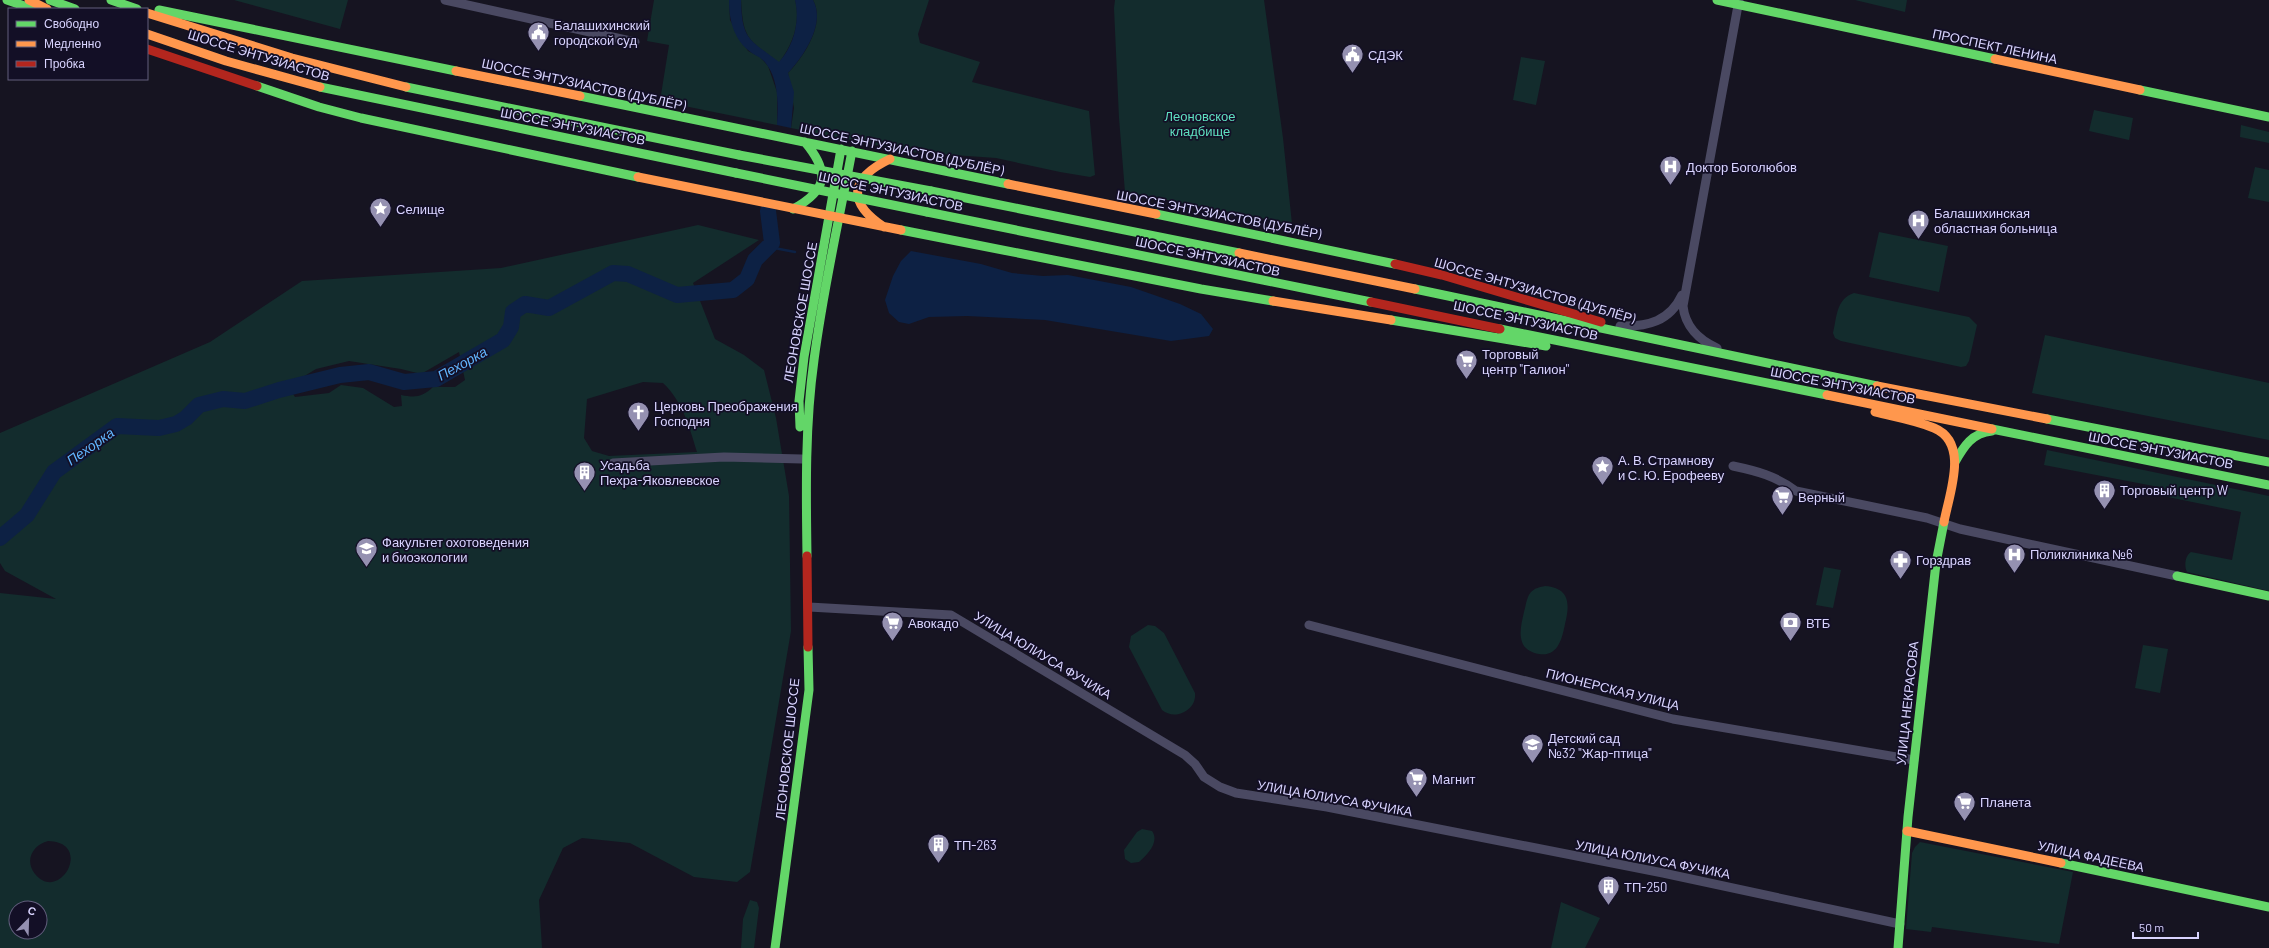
<svg xmlns="http://www.w3.org/2000/svg" width="2269" height="948" font-family="Barlow,sans-serif">
  <rect width="100%" height="100%" fill="#161421"/>
  <!-- green -->
  <path fill="#132c2d" fill-rule="evenodd" d="M234,0H348L340,29Z
    M654,0H729L730,20L748,51L760,57L768,66L777,92V125L660,101L669,45L647,41Z
    M741,0H795C801,22 793,44 779,63C749,39 743,41 741,0Z
    M813,0H929L918,34L920,43L980,62L972,82L1089,111L1095,175L1090,177L1060,172L996,158L911,152L791,128L794,108L788,73C804,57 826,23 813,0Z
    M1115,0H1264L1283,138L1292,224L1125,192L1119,118L1114,8Z
    M1855,0H1907L1905,12Z
    M1521,57L1545,61L1536,105L1513,100Z
    M2094,110L2133,118L2129,140L2089,131Z
    M2241,125L2269,132V143L2240,137Z
    M2255,167L2269,170V202L2248,198Z
    M698,225L759,240L693,283L715,339L744,355L764,370L776,418L789,496L791,631L750,872L737,882L694,877L630,843L582,838L563,848L539,900L542,948H0V593L56,599L5,571L0,563V433L210,342L302,281L501,268ZM459,352L465,380L455,387H433C422,397 416,398 401,395L402,406L394,407L363,388L341,385L329,393L295,397L288,386L316,369L349,361L401,369L421,374ZM643,382L663,383C683,402 689,426 697,452L609,456L592,451L584,438L587,399ZM48,841C94,842 60,904 35,874C24,860 33,845 48,841ZM16,908H40V932H16Z
    M1879,232L1948,246L1939,292L1869,277Z
    M1854,293L1969,317L1977,325L1969,361L1966,366L1961,367L1841,341L1835,338L1833,333C1837,317 1836,299 1854,293Z
    M2045,335L2269,383V440L2032,393Z
    M2047,450L2269,496V591L2187,572C2184,566 2185,556 2191,552L2232,560L2241,512L2163,496L2164,488L2044,465Z
    M1824,567L1841,570L1833,608L1816,605Z
    M1545,586C1570,588 1570,604 1565,624C1562,639 1558,657 1539,654C1515,650 1520,629 1524,612C1526,606 1526,598 1531,592C1535,588 1540,587 1545,586Z
    M1148,625L1155,626L1164,633L1195,693C1197,710 1175,721 1162,710L1129,647L1131,636Z
    M2143,645L2168,649L2160,693L2135,688Z
    M1142,829L1152,831C1160,842 1147,855 1139,862L1131,863L1125,859L1124,850L1137,832Z
    M1920,842L2073,872L2059,944L1932,927L1931,932L1906,929L1912,853L1915,847Z
    M750,900L757,902L759,908L754,948H741L743,919Z
    M1561,902L1600,918L1585,948H1551Z"/>
  <!-- water -->
  <path fill="#0d2144" d="M729,0H741C742,40 749,39 779,62C794,45 800,22 795,0H813C826,23 804,56 788,73L794,92L791,128L777,125C778,106 779,81 767,65C762,57 755,56 748,50C733,37 729,19 729,0Z
    M911,251L981,264L1012,273L1043,276L1068,275L1131,287L1180,304L1201,314L1213,329L1209,336L1171,341L1045,320L967,316L929,317L909,324L899,322L889,313L885,300L893,276L901,261Z"/>
  <g fill="none" stroke-linecap="round" stroke-linejoin="round">
    <!-- stream -->
    <path stroke="#0d2144" stroke-width="2.5" d="M769,247L795,252"/>
    <!-- river -->
    <path stroke="#0d2144" stroke-width="16" d="M0,538L27,515L54,472L117,426L159,428L176,424L186,418L199,405L223,399L245,401L279,390L340,375L369,372L404,382L436,379L503,340L511,327L513,312L525,304L549,308L613,273L628,274L677,295L733,290L747,279L755,260L772,243L768,211"/>
    <!-- street -->
    <path stroke="#4a4962" stroke-width="9" d="M445,0L635,42
      M1620,326C1648,327 1670,321 1682,295
      M1717,348C1699,340 1685,326 1683,306L1739,0
      M613,463L724,457L802,459
      M1733,466C1757,471 1776,476 1796,491L1927,518L1960,529L2177,576
      M809,607L951,615L1185,755L1195,764L1204,777L1220,787L1236,793L1327,807L1663,873L1900,924
      M1309,625L1673,719L1914,760"/>
    <!-- fast -->
    <path stroke="#63d668" stroke-width="9" d="M7,0L33,9
      M50,0L75,9
      M111,0L137,9
      M1717,0L1995,59
      M159,10L456,71
      M257,86L319,107L361,118L638,177
      M320,87L736,173
      M406,87L739,155
      M2140,90L2269,117
      M580,96L1008,184
      M931,191L1239,253
      M793,209C828,190 830,172 805,142
      M927,212L1371,302
      M1156,214L1395,264
      M901,230L1201,289L1273,301
      M1415,289L1877,386
      M1391,320L1546,346
      M1500,329L1827,395
      M2047,419L2269,462
      M800,427L799,401L804,357L841,149
      M1992,429L2269,485
      M1955,462C1964,446 1972,433 1992,431
      M807,556C806,491 805,424 814,360C823,290 839,220 852,151
      M2177,576L2269,596
      M2061,863L2269,907
      M775,948L809,690L808,647
      M1898,948L1908,817L1936,563L1944,522"/>
    <!-- slow -->
    <path stroke="#ff974d" stroke-width="9" d="M29,0L47,9
      M147,13L292,58L406,87
      M147,34L226,61L320,87
      M1995,59L2140,90
      M456,71L580,96
      M638,177L901,230
      M1008,184L1156,214
      M884,227C846,202 850,178 890,159
      M1239,253L1415,289
      M1273,301L1391,320
      M1877,386L2047,419
      M1827,395L1992,429
      M1875,412C1895,417 1915,420 1934,428C1970,443 1949,494 1944,522
      M1907,831L2061,863"/>
    <!-- jam -->
    <path stroke="#b3261e" stroke-width="9" d="M147,49L257,86
      M1395,264L1442,275L1601,322
      M1371,302L1500,329
      M807,556L808,647"/>
    <!-- fast-bridge -->
    <path stroke="#63d668" stroke-width="9" d="M739,155L931,191
      M736,173L927,212"/>
  </g>
  <!-- icons -->
  <defs>
    <symbol id="civic-pin" viewBox="-11 -11 22 30"><path d="M0 17L-7.5 6A9.5 9.5 0 1 1 7.5 6Z" fill="#9591b1" stroke="#130f26"/><path d="M-.6-6.5H3V-4.5H.6V-3L4-1V1h2V6H-6V1h2V-1L-.6-3ZM-1.2 2.5V6h2.4V2.5Z" fill="#fff"/></symbol>
    <symbol id="hospital-pin" viewBox="-11 -11 22 30"><path d="M0 17L-7.5 6A9.5 9.5 0 1 1 7.5 6Z" fill="#9591b1" stroke="#130f26"/><path d="M-5-5h3v3.5h4V-5h3V5h-3V1.5h-4V5h-3Z" fill="#fff"/></symbol>
    <symbol id="sight-pin" viewBox="-11 -11 22 30"><path d="M0 17L-7.5 6A9.5 9.5 0 1 1 7.5 6Z" fill="#9591b1" stroke="#130f26"/><path d="M0-6L1.8-2.2L6-1.7L2.9 1.2L3.7 5.4L0 3.3L-3.7 5.4L-2.9 1.2L-6-1.7L-1.8-2.2Z" fill="#fff"/></symbol>
    <symbol id="supermarket-pin" viewBox="-11 -11 22 30"><path d="M0 17L-7.5 6A9.5 9.5 0 1 1 7.5 6Z" fill="#9591b1" stroke="#130f26"/><path d="M-6-5.5h2.5l.6 2H6L4.5 2H-2.5L-4.4-4H-6ZM-1.5 3.2a1.3 1.3 0 1 0 .1 0ZM3 3.2a1.3 1.3 0 1 0 .1 0Z" fill="#fff"/></symbol>
    <symbol id="church-pin" viewBox="-11 -11 22 30"><path d="M0 17L-7.5 6A9.5 9.5 0 1 1 7.5 6Z" fill="#9591b1" stroke="#130f26"/><path d="M-1.2-6h2.4v3.5h3.3v2.4h-3.3V6h-2.4V-.1h-3.3v-2.4h3.3Z" fill="#fff"/></symbol>
    <symbol id="building-pin" viewBox="-11 -11 22 30"><path d="M0 17L-7.5 6A9.5 9.5 0 1 1 7.5 6Z" fill="#9591b1" stroke="#130f26"/><path d="M-4-6H4V6H1V3H-1V6H-4ZM-2.5-4.3h1.7v1.8h-1.7ZM.8-4.3h1.7v1.8H.8ZM-2.5-1h1.7V.8h-1.7ZM.8-1h1.7V.8H.8Z" fill="#fff"/></symbol>
    <symbol id="university-pin" viewBox="-11 -11 22 30"><path d="M0 17L-7.5 6A9.5 9.5 0 1 1 7.5 6Z" fill="#9591b1" stroke="#130f26"/><path d="M0-5L7-2L0 1L-7-2ZM-4 1L0 2.5L4 1V4Q0 6-4 4Z" fill="#fff"/></symbol>
    <symbol id="pharmacy-pin" viewBox="-11 -11 22 30"><path d="M0 17L-7.5 6A9.5 9.5 0 1 1 7.5 6Z" fill="#9591b1" stroke="#130f26"/><path d="M-2-6h4v4h4v4h-4v4h-4v-4h-4v-4h4Z" fill="#fff"/></symbol>
    <symbol id="bank-pin" viewBox="-11 -11 22 30"><path d="M0 17L-7.5 6A9.5 9.5 0 1 1 7.5 6Z" fill="#9591b1" stroke="#130f26"/><path d="M-6-4H6V4H-6ZM0-2.3a2.3 2.3 0 1 0 0 4.6a2.3 2.3 0 1 0 0-4.6Z" fill="#fff"/></symbol>
    <symbol id="school-pin" viewBox="-11 -11 22 30"><path d="M0 17L-7.5 6A9.5 9.5 0 1 1 7.5 6Z" fill="#9591b1" stroke="#130f26"/><path d="M0-5L7-2L0 1L-7-2ZM-4 1L0 2.5L4 1V4Q0 6-4 4Z" fill="#fff"/></symbol>
  </defs>
  <g fill-rule="evenodd">
    <use href="#civic-pin" x="526" y="20" width="25" height="34"/>
    <use href="#civic-pin" x="1340" y="42" width="25" height="34"/>
    <use href="#hospital-pin" x="1658" y="154" width="25" height="34"/>
    <use href="#sight-pin" x="368" y="196" width="25" height="34"/>
    <use href="#hospital-pin" x="1906" y="208" width="25" height="34"/>
    <use href="#supermarket-pin" x="1454" y="348" width="25" height="34"/>
    <use href="#church-pin" x="626" y="400" width="25" height="34"/>
    <use href="#sight-pin" x="1590" y="454" width="25" height="34"/>
    <use href="#building-pin" x="572" y="460" width="25" height="34"/>
    <use href="#building-pin" x="2092" y="478" width="25" height="34"/>
    <use href="#supermarket-pin" x="1770" y="484" width="25" height="34"/>
    <use href="#university-pin" x="354" y="536" width="25" height="34"/>
    <use href="#hospital-pin" x="2002" y="542" width="25" height="34"/>
    <use href="#pharmacy-pin" x="1888" y="548" width="25" height="34"/>
    <use href="#supermarket-pin" x="880" y="610" width="25" height="34"/>
    <use href="#bank-pin" x="1778" y="610" width="25" height="34"/>
    <use href="#school-pin" x="1520" y="732" width="25" height="34"/>
    <use href="#supermarket-pin" x="1404" y="766" width="25" height="34"/>
    <use href="#supermarket-pin" x="1952" y="790" width="25" height="34"/>
    <use href="#building-pin" x="926" y="832" width="25" height="34"/>
    <use href="#building-pin" x="1596" y="874" width="25" height="34"/>
  </g>
  <g text-anchor="middle" dominant-baseline="central" stroke-width="3.5" stroke-linejoin="round" paint-order="stroke">
    <!-- poi labels -->
    <g font-size="13" fill="#d9d4ff" stroke="#130f26" text-anchor="start">
      <text x="554" y="25">Балашихинский<tspan x="554" dy="15">городской суд</tspan></text>
      <text x="1368" y="55">СДЭК</text>
      <text x="1686" y="167">Доктор Боголюбов</text>
      <text x="396" y="209">Селище</text>
      <text x="1934" y="213">Балашихинская<tspan x="1934" dy="15">областная больница</tspan></text>
      <text x="1482" y="354">Торговый<tspan x="1482" dy="15">центр "Галион"</tspan></text>
      <text x="654" y="406">Церковь Преображения<tspan x="654" dy="15">Господня</tspan></text>
      <text x="1618" y="460">А. В. Страмнову<tspan x="1618" dy="15">и С. Ю. Ерофееву</tspan></text>
      <text x="600" y="465">Усадьба<tspan x="600" dy="15">Пехра-Яковлевское</tspan></text>
      <text x="2120" y="490">Торговый центр W</text>
      <text x="1798" y="497">Верный</text>
      <text x="382" y="542">Факультет охотоведения<tspan x="382" dy="15">и биоэкологии</tspan></text>
      <text x="2030" y="554">Поликлиника №6</text>
      <text x="1916" y="560">Горздрав</text>
      <text x="908" y="623">Авокадо</text>
      <text x="1806" y="623">ВТБ</text>
      <text x="1548" y="738">Детский сад<tspan x="1548" dy="15">№32 "Жар-птица"</tspan></text>
      <text x="1432" y="779">Магнит</text>
      <text x="1980" y="802">Планета</text>
      <text x="954" y="845">ТП-263</text>
      <text x="1624" y="887">ТП-250</text>
    </g>
    <!-- street labels -->
    <g font-size="13" fill="#d9d4ff" stroke="#130f26">
      <text transform="translate(1995 46) rotate(12)">ПРОСПЕКТ ЛЕНИНА</text>
      <text transform="translate(259 55) rotate(17)">ШОССЕ ЭНТУЗИАСТОВ</text>
      <text transform="translate(584 84) rotate(12)">ШОССЕ ЭНТУЗИАСТОВ (ДУБЛЁР)</text>
      <text transform="translate(573 126) rotate(11)">ШОССЕ ЭНТУЗИАСТОВ</text>
      <text transform="translate(902 149) rotate(12)">ШОССЕ ЭНТУЗИАСТОВ (ДУБЛЁР)</text>
      <text transform="translate(891 191) rotate(12)">ШОССЕ ЭНТУЗИАСТОВ</text>
      <text transform="translate(1219 214) rotate(11)">ШОССЕ ЭНТУЗИАСТОВ (ДУБЛЁР)</text>
      <text transform="translate(1208 256) rotate(12)">ШОССЕ ЭНТУЗИАСТОВ</text>
      <text transform="translate(1535 290) rotate(16)">ШОССЕ ЭНТУЗИАСТОВ (ДУБЛЁР)</text>
      <text transform="translate(800 312) rotate(-80)">ЛЕОНОВСКОЕ ШОССЕ</text>
      <text transform="translate(1526 320) rotate(12)">ШОССЕ ЭНТУЗИАСТОВ</text>
      <text transform="translate(1843 385) rotate(11)">ШОССЕ ЭНТУЗИАСТОВ</text>
      <text transform="translate(2161 450) rotate(11)">ШОССЕ ЭНТУЗИАСТОВ</text>
      <text transform="translate(1043 655) rotate(31)">УЛИЦА ЮЛИУСА ФУЧИКА</text>
      <text transform="translate(1613 689) rotate(14)">ПИОНЕРСКАЯ УЛИЦА</text>
      <text transform="translate(1907 703) rotate(-84)">УЛИЦА НЕКРАСОВА</text>
      <text transform="translate(787 749) rotate(-84)">ЛЕОНОВСКОЕ ШОССЕ</text>
      <text transform="translate(1335 798) rotate(10)">УЛИЦА ЮЛИУСА ФУЧИКА</text>
      <text transform="translate(2091 856) rotate(12)">УЛИЦА ФАДЕЕВА</text>
      <text transform="translate(1653 859) rotate(11)">УЛИЦА ЮЛИУСА ФУЧИКА</text>
    </g>
    <!-- park labels -->
    <g font-size="13" fill="#5fe0c0" stroke="#130f26">
      <text x="1200" y="116">Леоновское<tspan x="1200" dy="15">кладбище</tspan></text>
    </g>
    <!-- water labels -->
    <g font-size="14" font-style="italic" fill="#62b6ff" stroke="#130f26">
      <text transform="translate(462 363) rotate(-29)">Пехорка</text>
      <text transform="translate(90 446) rotate(-35)">Пехорка</text>
    </g>
  </g>
  <!-- legend -->
  <rect x="8" y="8" width="140" height="72" fill="#130f26" stroke="#625e7d"/>
  <rect x="16" y="21" width="20" height="6" fill="#63d668" stroke="#625e7d"/>
  <text x="44" y="28" font-size="12" fill="#d9d4ff">Свободно</text>
  <rect x="16" y="41" width="20" height="6" fill="#ff974d" stroke="#625e7d"/>
  <text x="44" y="48" font-size="12" fill="#d9d4ff">Медленно</text>
  <rect x="16" y="61" width="20" height="6" fill="#b3261e" stroke="#625e7d"/>
  <text x="44" y="68" font-size="12" fill="#d9d4ff">Пробка</text>
  <!-- north arrow -->
  <g transform="translate(28 920) rotate(23)"><circle r="19" fill="#130f26" stroke="#625e7d"/>
  <path d="M0-3L7 15L0 10L-7 15Z" fill="#9591b1"/>
  <text y="-6" font-size="11" font-weight="bold" text-anchor="middle" fill="#d9d4ff">С</text>
  </g>
  <!-- scale -->
  <path d="M2133 932v6h65v-6" fill="none" stroke="#d9d4ff" stroke-width="2"/>
  <text x="2139" y="932" font-size="12" fill="#d9d4ff" stroke="#130f26" stroke-width="3" paint-order="stroke">50 m</text>
</svg>
